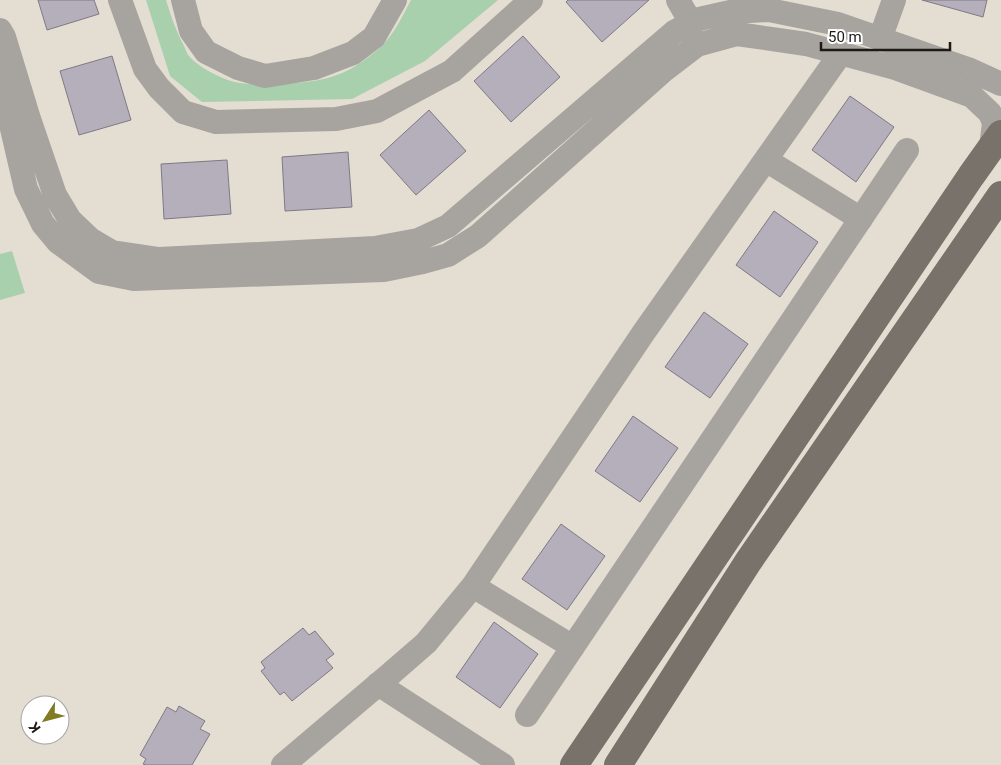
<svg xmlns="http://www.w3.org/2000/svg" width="1001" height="765" font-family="Roboto,sans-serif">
  <rect width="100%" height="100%" fill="#e4ddd2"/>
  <!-- green -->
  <path fill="#a9d0ac" d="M146,0H166C171,16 176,31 184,46C186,50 187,54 189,56C199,68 225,81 240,83C262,86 309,84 331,77C345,73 360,64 371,55C391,41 400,21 411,0H498L425,61L352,99L202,102L170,76Z
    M12,251L25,293L0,300V254Z"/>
  <!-- building -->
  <path fill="#b4afbb" stroke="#7e7a85" d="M38,0H94L99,14L47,30Z
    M568,0H649L602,42L566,2Z
    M922,0H987L983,17Z
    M523,36L560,77L511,122L474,81Z
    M112,56L131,120L79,135L60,71Z
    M850,96L894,127L856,182L812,150Z
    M429,110L466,151L416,195L380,155Z
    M348,152L352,207L285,211L282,157Z
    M227,160L231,214L164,219L161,164Z
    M774,211L818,242L780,297L736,265Z
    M704,312L748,344L710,398L665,367Z
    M633,416L678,448L640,502L595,471Z
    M561,524L605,556L567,610L522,579Z
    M494,622L538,654L500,708L456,677Z
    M303,628L309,635L315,631L334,654L326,660L333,668L292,701L284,692L280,695L261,671L265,668L261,662Z
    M179,706L205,721L200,729L210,734L192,765H146L143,764L146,759L140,755L167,707L176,712Z"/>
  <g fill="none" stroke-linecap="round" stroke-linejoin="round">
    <!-- minor -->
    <path stroke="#a7a39f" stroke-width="24" d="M120,0L145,69L159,88L183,112L216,122L336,119L377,111L452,71L531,0
      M183,0L191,31L206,52L238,68L265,76L314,68L353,53L374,37L395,0
      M678,0L691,23
      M0,30L4,37L29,119L55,195L70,220L90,239L112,252L159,259L375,248L418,240L448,226L674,32L699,19L730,12L769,10L838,24L968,69L1001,84
      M880,39L894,0
      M0,77L26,189L43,224L58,242L99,272L134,279L384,270L423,262L448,255L478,236L663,71L697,45L737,34L806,44L895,68L972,96L990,113L994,123L991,147
      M766,160L861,219
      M473,586L573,647
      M378,684L503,765
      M527,715L907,150
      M283,765L388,676L426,643L473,586L644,332L841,53"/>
    <!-- major -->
    <path stroke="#78726a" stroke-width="28" d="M574,765L971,176L1001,134
      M618,765L748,562L1001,195"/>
  </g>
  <!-- north arrow -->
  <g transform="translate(45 720) rotate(234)"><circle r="24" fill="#ffffff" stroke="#a5a3a2"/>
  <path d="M0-4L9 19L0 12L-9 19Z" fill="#817b21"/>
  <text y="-8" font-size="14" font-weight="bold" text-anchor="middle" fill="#1d1a16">K</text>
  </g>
  <!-- scale -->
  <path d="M821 42v8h129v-8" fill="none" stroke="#1d1a16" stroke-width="2.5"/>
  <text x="828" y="42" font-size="15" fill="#1d1a16" stroke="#ffffff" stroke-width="4" paint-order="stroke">50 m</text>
</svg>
